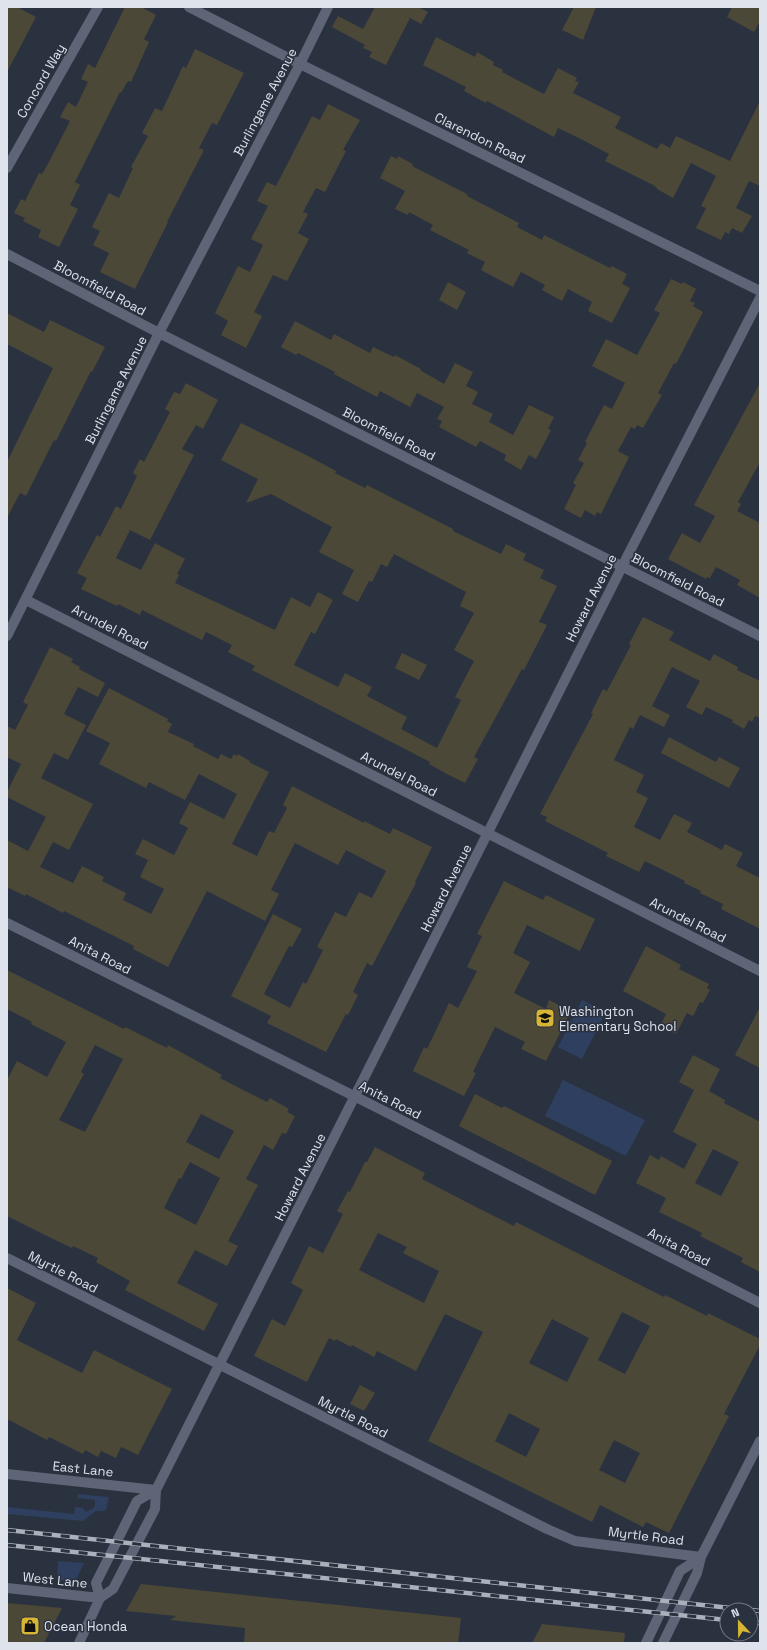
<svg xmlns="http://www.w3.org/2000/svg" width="767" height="1650" font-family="'Space Grotesk',sans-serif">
  <rect width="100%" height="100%" fill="#2a313f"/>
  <!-- green -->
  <path fill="#2f3f5f" d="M582,1000L606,1012L582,1059L558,1047Z
    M563,1080L645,1120L626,1156L545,1116Z
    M78,1494L109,1497L106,1510L104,1511H96L83,1521L7,1514V1507L74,1514L75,1507L83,1508L86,1512L95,1507V1500L77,1498Z
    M58,1561L84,1563L75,1582L57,1580Z"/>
  <!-- building -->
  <path fill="#4c4838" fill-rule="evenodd" d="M7,7H17L36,17L7,72Z
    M125,7H141L156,15L144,39L149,42L131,82L128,81L121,93L120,92L75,182L80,185L70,205L78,209L59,247L38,237L41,230L23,221L25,218L14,213L21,199L25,201L39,173L42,174L49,162L70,121L60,117L68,102L76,107L88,82L81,79L88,64L95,68Z
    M375,7H418L428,12L421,24L410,18L386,65L369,57L372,52L363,48L365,45L332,27L338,16L363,29Z
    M574,7H596L583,40L562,30Z
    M732,7H760V21L754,32L727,17Z
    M436,37L475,57L477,52L494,62L493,65L503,70L502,72L544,94L558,68L577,78L575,81L579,82L573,93L621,117L615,128L657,149L661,143L670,148L676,136L730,161L760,101V186L749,181L736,208L752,216L742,233L732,228L729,234L725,232L721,240L696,228L706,208L701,206L716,176L691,163L673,198L657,189V188L653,185L605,161L609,154L579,138L558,128L554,137L487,101L486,103L464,91L466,87L423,65Z
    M195,49L244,73L217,125L212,123L199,148L204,150L167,222H168L135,289L100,272L109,253L93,245L100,231L92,227L109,193L119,198L133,168L131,167L148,136L142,133L155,108L162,111L183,66L186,68Z
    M328,104L360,120L343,150L346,151L325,192L316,188L303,212L308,214L298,233L309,239L287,281L273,275L254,312L262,316L246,348L221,335L228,321L215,313L238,266L250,272L263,245L251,239L268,206L257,201L267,182L276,186L312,116L320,120Z
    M391,156L397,159L398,156L413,164L412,166L467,194V196L519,223L517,227L542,240L544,235L610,268L612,266L627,274L622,284L630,288L612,323L588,311L592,302L568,289L562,301L542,290L545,285L521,272L513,287L481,270L485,262L467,253L469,250L430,230L433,225L409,212L408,215L395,209L405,191L380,178Z
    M671,279L682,284L683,282L696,289L690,301L695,303L693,306L703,312L676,364L674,363L658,393L662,395L643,428L637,425L635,429L631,427L618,451L629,457L601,514L597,512L595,516L585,510L581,518L564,509L576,485L573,483L584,463L578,460L587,443L585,442L604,405L612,409L625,383L592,366L606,339L637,355L660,313L654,310Z
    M448,282L466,292L457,310L439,300Z
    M7,313L44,332L50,320L105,347L92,372L91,371L56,441L54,440L26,496L20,493L7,518V462L53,368L7,344Z
    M295,321L331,340L334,334L370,353L373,347L394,357L395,355L421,369L420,370L444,384L455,363L473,372L466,386L478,392L472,404L493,414L489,422L513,435L529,405L554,417L548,429L551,430L536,459L529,455L521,470L504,460L506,455L480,441L476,447L439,427L442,421L437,419L444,407L417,393L410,407L380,391L377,397L334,374L335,372L298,353L296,355L281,347Z
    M186,383L218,400L203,429L196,425L182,449L194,455L150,540L130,530L116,558L141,570L155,543L185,559L177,574L179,575L175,583L275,630L291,597L310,607L318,592L333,600L315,634L311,632L294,665L338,687L345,673L372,687L367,696L407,717L401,729L437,748L461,700L455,697L474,661L454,650L474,613L460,606L466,592L394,554L387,567L381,564L372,582L369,581L358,602L342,594L354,570L319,552L332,527L271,494L246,503L258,479L221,460L241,423L310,457L336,471L335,473L365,488L367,485L453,529V531L501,554L506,544L526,554L523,560L544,570L540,578L557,586L539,622L547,625L524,670L522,669L474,757L478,759L465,783L447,774L429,764L430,762L403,748L252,670L255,666L228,652L232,645L206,632L202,640L142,610L140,615L118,604L117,606L81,589L87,578L77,573L97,535L100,537L116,506L121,509L137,476L133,473L140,459L144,462L170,412L165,409L174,392L180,394Z
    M760,383V462L738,502L741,504L737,511L760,523V598L737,585L740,580L716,567L710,578L707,577L706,579L668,559L682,533L700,543L715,516L694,505Z
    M643,617L674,632L669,640L710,661L714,654L738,667L737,670L760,681V718L755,716L752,722L749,720L744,729L732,722L733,720L706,707L702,715L686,707L700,681L672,667L652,706L670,715L664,727L640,715L633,729L630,727L614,760L644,775L636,792L648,798L634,827L660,840L674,814L692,823L687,832L722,850L725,844L743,853L736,866L760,878V929L721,909L723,904L700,893L701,891L684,883L685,881L645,861L639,872L606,856L608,853L545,821L547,817L540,814L593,714L591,713L603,689L607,691L631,645L629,644Z
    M50,647L73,659L71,662L80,667L79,669L105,683L98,697L78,687L64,714L86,725L68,760L54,753L41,778L93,804L69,850L53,842L40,867L73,883L82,866L104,877L102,881L126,893L123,900L151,914L164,889L140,877L148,860L135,854L143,839L174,855L188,828L179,823L190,802L224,819L237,794L199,774L185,800L149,782L146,788L99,764L110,743L86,731L109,688L168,719L167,721L172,724L168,732L194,744L193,746L218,759L221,754L231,759L234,754L237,756L238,754L250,761L249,762L269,772L232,844L257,856L269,831L274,833L287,808L283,805L292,786L364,823V821L390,834L393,828L432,847L415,882L416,883L372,966L367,963L353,992L358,995L348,1015L346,1014L326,1052L267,1023L271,1016L231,996L273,914L302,929L292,947L289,946L264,994L290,1008L303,982L306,984L323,950L317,947L335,912L346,917L359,892L372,898L386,871L346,850L338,865L295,843L271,890L279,894L265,921L207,891L168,967L133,949L134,946L64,911L63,913L26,894L25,896L7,887V840L28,851L46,817L7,797V792L21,764L7,757V726L15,730L28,705L23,702Z
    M402,653L427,665L419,680L395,668Z
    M669,737L716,762L719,757L740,768L729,788L661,753Z
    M504,881L543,900L546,895L595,919L580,951L527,925L513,953L530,962L514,993L546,1009L549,1000L571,1011L546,1061L521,1049L525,1042L495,1027L473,1072L476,1073L464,1096L413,1071L424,1047L427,1049L449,1003L458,1008L477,971L467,967L482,936L477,934Z
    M646,946L681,965L679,969L709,984L707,988L710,990L703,1003L700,1002L693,1016L687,1013L676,1034L660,1026L666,1014L623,991Z
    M7,970L124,1029L125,1027L167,1048L168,1045L222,1075L220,1078L267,1102L270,1098L289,1109L287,1112L295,1116L286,1134L282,1133L273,1150L264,1145L246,1179L258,1185L228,1241L238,1246L227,1266L195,1250L177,1283L218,1304L204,1331L125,1290L130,1281L96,1262L98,1258L73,1246L72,1248L51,1238L7,1216V1080L17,1061L47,1077L66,1042L31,1024L32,1022L7,1009ZM95,1045L123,1059L85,1132L59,1120L84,1074L81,1072ZM201,1114L234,1131L219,1159L186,1142ZM190,1162L220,1178L196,1225L164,1208L179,1178L181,1179Z
    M760,1007V1068L735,1055Z
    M693,1055L720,1069L709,1091L725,1100L724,1103L760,1122V1272L741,1262L743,1258L700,1236L702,1233L659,1212L666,1198L636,1183L650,1155L659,1160L661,1156L684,1169L697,1144L673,1132L694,1090L679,1082ZM713,1149L739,1162L721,1196L695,1183Z
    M475,1094L502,1108L504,1106L612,1161L595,1195L459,1126Z
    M375,1147L425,1173L422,1179L476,1207L514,1226L516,1222L664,1297L665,1295L707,1316L708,1313L760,1339V1345L724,1414L729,1416L669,1533L646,1522L643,1527L600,1505L592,1522L428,1441L483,1332L445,1314L416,1371L377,1351L374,1357L352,1345L351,1347L336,1339L335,1341L329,1338L307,1382L254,1356L272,1319L285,1326L303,1290L291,1283L309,1246L323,1253L343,1214L337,1211L348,1191L350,1192L365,1162H367ZM378,1233L407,1247L403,1253L439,1271L424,1303L359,1270ZM622,1312L650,1326L625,1374L598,1360ZM552,1319L589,1338L567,1382L529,1363ZM509,1413L540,1429L526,1457L495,1441ZM614,1440L640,1453L625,1483L599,1470Z
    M7,1288L36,1303L17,1340L82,1373L94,1350L172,1389L138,1455L121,1447L116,1458L101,1451L98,1457L85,1450L83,1454L49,1437L47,1440L7,1419Z
    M360,1385L375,1393L364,1411L350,1404Z
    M141,1584L461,1618L458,1643H244L245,1628L170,1620L176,1616L126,1611Z
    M7,1603L62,1608L44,1643H7Z
    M542,1624L625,1633L624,1643H532Z"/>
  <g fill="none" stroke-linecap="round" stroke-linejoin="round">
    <!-- minor -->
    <path stroke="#5d6576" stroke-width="10" d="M189,7L300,64L760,291
      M7,168L98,7
      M7,254L159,333L760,636
      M26,600L760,971
      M7,636L159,333L300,64L328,7
      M7,923L374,1106L760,1303
      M7,1258L547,1529L575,1541L701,1557
      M7,1474L156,1490
      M7,1588L100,1598
      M100,1598L96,1583L137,1501L156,1490
      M79,1643L100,1598L113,1589L155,1509L156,1490L630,551L760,298
      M646,1643L680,1571L701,1557
      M663,1643L697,1573L701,1557L760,1441"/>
    <defs>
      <path id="rail" d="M7,1530L749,1610
        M7,1545L727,1620
        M751,1610L760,1611
        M751,1622L760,1623"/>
    </defs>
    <!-- rail casing -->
    <use href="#rail" stroke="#abb1bb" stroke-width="4.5"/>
    <!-- rail -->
    <use href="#rail" stroke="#2a313f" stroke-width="3" stroke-dasharray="9" stroke-linecap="butt"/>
  </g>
  <!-- icons -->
  <defs>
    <symbol id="school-square" viewBox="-11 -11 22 22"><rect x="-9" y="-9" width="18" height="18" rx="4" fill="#d6b534" stroke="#2a313f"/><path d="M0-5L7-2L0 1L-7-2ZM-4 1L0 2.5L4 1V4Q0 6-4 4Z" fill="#111"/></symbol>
    <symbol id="shop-square" viewBox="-11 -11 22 22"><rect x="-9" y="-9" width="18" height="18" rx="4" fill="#d6b534" stroke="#2a313f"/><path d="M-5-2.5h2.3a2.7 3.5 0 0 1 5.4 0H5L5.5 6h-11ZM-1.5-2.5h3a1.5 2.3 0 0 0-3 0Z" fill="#111"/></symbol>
  </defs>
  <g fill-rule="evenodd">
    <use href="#school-square" x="534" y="1007" width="22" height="22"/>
    <use href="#shop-square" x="19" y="1615" width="22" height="22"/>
  </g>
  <g text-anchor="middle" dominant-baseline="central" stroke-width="3" stroke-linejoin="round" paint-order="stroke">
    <!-- street labels -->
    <g font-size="13" fill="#dee3ec" stroke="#2a313f">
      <text transform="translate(41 81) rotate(-60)">Concord Way</text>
      <text transform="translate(265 102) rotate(-62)">Burlingame Avenue</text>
      <text transform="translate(480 138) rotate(26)">Clarendon Road</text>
      <text transform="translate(100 288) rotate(28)">Bloomfield Road</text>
      <text transform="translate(116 390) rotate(-63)">Burlingame Avenue</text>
      <text transform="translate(389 434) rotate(27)">Bloomfield Road</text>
      <text transform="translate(678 580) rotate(27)">Bloomfield Road</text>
      <text transform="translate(591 598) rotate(-63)">Howard Avenue</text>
      <text transform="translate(110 627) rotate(27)">Arundel Road</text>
      <text transform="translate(399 774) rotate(27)">Arundel Road</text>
      <text transform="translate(446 888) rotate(-63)">Howard Avenue</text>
      <text transform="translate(688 920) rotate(27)">Arundel Road</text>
      <text transform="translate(100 955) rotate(27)">Anita Road</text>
      <text transform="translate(390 1100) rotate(27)">Anita Road</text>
      <text transform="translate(300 1177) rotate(-63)">Howard Avenue</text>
      <text transform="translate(679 1247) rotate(27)">Anita Road</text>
      <text transform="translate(63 1272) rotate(27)">Myrtle Road</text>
      <text transform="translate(353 1417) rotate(27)">Myrtle Road</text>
      <text transform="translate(83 1469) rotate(6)">East Lane</text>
      <text transform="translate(646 1536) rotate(7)">Myrtle Road</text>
      <text transform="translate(55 1580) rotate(6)">West Lane</text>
    </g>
    <!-- poi labels -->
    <g font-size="13" fill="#dee3ec" stroke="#2a313f" text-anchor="start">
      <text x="559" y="1011">Washington<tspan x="559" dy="15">Elementary School</tspan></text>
      <text x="44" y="1626">Ocean Honda</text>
    </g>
  </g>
  <!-- border -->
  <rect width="767" height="1650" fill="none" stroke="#dee3ec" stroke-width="16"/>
  <!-- north arrow -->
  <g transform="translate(739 1622) rotate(338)"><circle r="19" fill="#2a313f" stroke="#727884"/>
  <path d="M0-3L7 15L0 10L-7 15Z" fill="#d6b534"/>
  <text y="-6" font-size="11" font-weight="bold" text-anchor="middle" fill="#dee3ec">N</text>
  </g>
</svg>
